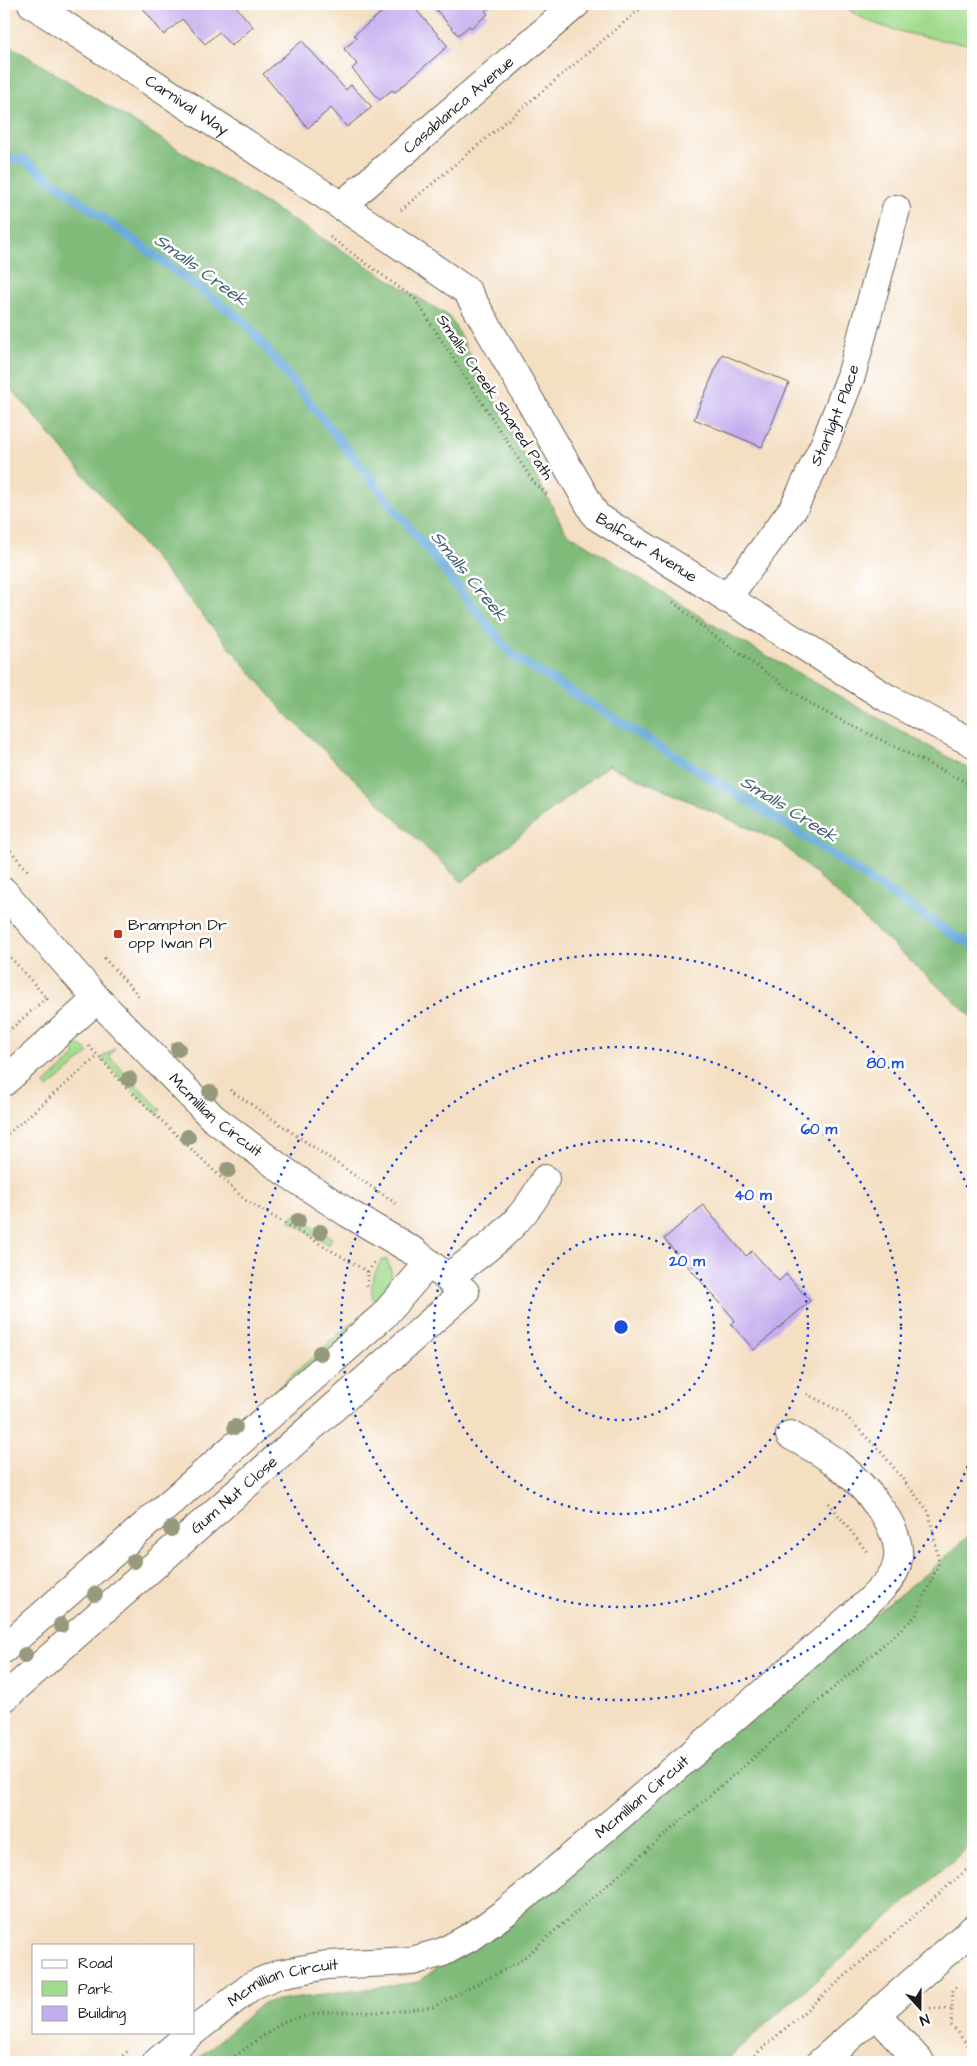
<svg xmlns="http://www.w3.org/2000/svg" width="977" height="2066" font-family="'Architects Daughter',sans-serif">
  <rect width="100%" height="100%" fill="#fff"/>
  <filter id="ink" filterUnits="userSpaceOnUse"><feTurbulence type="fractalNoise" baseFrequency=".02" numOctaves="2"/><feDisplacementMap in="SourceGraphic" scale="10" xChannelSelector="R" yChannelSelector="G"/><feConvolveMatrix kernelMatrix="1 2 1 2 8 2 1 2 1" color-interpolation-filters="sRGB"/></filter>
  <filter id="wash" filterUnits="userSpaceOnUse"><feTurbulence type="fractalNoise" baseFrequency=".0096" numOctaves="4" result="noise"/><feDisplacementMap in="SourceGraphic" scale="20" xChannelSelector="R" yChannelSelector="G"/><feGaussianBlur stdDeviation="1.12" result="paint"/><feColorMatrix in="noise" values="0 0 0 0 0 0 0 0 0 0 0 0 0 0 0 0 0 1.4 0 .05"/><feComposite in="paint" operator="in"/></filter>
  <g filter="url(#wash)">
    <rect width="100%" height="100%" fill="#f4dfc3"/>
    <!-- green -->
    <path fill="#a1db8e" stroke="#5e7c55" d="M843,4H973V45C938,39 867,31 843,4Z
      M76,1044L82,1046L89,1053L47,1089L45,1084L76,1055L71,1046Z
      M115,1048L109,1056L161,1110L157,1114L101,1058Z
      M293,1215L332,1238L329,1245L290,1221Z
      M386,1259C396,1277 392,1289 381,1305L375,1303C368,1285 373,1277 381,1261Z
      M370,1307L372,1313L269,1401L266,1398Z"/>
    <!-- forest -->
    <path fill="#80bb79" stroke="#4e6c4a" d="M4,42L450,317L566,532L728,634L973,771V1018L780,842L608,765L462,882L286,714L4,380Z
      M973,1532V1843L723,2062H194L263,2003L419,1982L939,1563Z"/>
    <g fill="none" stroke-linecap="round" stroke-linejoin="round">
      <!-- stream -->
      <path stroke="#66aadb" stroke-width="9" d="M4,160L23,159L245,322L512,655L793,829L958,938L973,944"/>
    </g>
    <g id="blocks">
      <!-- building -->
      <path fill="#c4adee" d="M145,4H234L253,27L231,46L219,32L205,44L182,19L164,35L142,7Z
        M386,4H411L448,46L395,92L392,90L380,100L352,69L357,64L344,49L357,38L354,35L381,13L379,10Z
        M431,4H493L485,11L488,14L471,28L469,26L458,35Z
        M302,41L346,90L351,85L372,107L347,127L331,108L308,128L263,74Z
        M722,354L789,383L762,447L694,419Z
        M703,1205L746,1256L752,1251L779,1281L786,1274L810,1301L754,1350L731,1324L735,1320L664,1239Z"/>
    </g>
  </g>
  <g filter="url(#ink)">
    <use href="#blocks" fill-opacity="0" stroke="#686056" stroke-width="1"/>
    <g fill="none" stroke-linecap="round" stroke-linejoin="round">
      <defs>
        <g id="street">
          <path id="s1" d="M32,4L378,230L467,291L596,516L887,698L973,743"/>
          <path id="s2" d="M341,206L576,4"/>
          <path id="s3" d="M726,599L793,509L825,443L851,376L896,209"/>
          <path id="s4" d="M4,892L97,999L213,1118L284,1171L348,1213L415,1252L465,1292L4,1698"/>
          <path d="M4,1082L97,999"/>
          <path d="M448,1277C487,1250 524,1222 545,1179"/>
          <path d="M4,1649L383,1316L429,1263"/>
          <path d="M876,2014L973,1929"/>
          <path id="s5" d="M194,2031L253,1985L279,1974L327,1965L412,1961L443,1952L474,1935L507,1911L621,1815L866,1604C877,1593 893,1580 897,1564C906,1529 862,1483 836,1463C823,1452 805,1444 790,1435"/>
          <path d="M157,2062L192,2032"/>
          <path d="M821,2062L876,2014L920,2062"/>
        </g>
      </defs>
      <!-- street casing -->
      <use href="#street" stroke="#686056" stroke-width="30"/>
      <!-- path -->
      <path stroke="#686056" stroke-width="3" stroke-dasharray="1 4" stroke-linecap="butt" d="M401,210L646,4
        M330,237L415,299L534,483L547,494
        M673,602L706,630L815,707L973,786
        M4,843L28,871
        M4,950L50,1002
        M104,958L139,996
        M4,1035L46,998
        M89,1046L125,1086L245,1200L368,1272L367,1289
        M230,1090L398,1205
        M4,1137L98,1056
        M368,1272L374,1262
        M829,1503L867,1552
        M4,1736L15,1726
        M956,1987L953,1989L951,2025L973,2051
        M930,2008L952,2009
        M115,2062L129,2050
        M227,2062L286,2020L325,2012H388L433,2007L519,1962L915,1617L939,1563L929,1512L882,1453L843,1413L807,1394
        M747,2062L973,1864"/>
      <!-- street -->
      <use href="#street" stroke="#fff" stroke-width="28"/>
    </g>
    <!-- trees -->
    <g fill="#97997d">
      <circle cx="178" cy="1049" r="8"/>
      <circle cx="129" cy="1079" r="8"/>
      <circle cx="210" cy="1092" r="8"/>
      <circle cx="188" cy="1137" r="8"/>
      <circle cx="228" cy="1170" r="8"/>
      <circle cx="298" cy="1221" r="8"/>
      <circle cx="320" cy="1232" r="8"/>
      <circle cx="320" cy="1353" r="8"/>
      <circle cx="235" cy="1427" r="8"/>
      <circle cx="171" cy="1529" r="8"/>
      <circle cx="134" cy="1561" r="8"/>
      <circle cx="95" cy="1594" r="8"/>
      <circle cx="61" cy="1625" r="8"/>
      <circle cx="25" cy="1655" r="8"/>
    </g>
  </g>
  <!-- distance rings -->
  <g fill="none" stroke="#1d4ed8" stroke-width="2.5" stroke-dasharray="2.5 5">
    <circle cx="621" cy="1327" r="93"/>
    <circle cx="621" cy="1327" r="187"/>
    <circle cx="621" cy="1327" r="280"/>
    <path d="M973 1452A373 373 0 1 1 973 1202"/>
  </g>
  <!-- markers -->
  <rect fill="#c8321e" stroke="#fff" stroke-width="2" x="113" y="929" width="10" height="10" rx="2.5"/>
  <g text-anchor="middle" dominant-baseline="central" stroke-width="5" stroke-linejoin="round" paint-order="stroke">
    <!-- street labels -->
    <g font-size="16" fill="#1c1c1c" stroke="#fff">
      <text stroke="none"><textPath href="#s1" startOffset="185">Carnival Way</textPath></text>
      <text stroke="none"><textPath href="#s2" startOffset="155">Casablanca Avenue</textPath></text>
      <text transform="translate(495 397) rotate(56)">Smalls Creek Shared Path</text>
      <text stroke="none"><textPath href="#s3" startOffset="215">Starlight Place</textPath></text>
      <text stroke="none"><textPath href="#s1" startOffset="840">Balfour Avenue</textPath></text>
      <text stroke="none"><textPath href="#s4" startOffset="308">Mcmillian Circuit</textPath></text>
      <text transform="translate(234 1495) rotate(-41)">Gum Nut Close</text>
      <text stroke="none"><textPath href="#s5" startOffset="522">Mcmillian Circuit</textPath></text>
      <text stroke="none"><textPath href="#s5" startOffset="104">Mcmillian Circuit</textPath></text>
    </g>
    <!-- poi labels -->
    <g font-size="16" fill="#1c1c1c" stroke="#fff" text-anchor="start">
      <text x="128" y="925">Brampton Dr<tspan x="128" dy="18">opp Iwan Pl</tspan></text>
    </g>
    <!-- water labels -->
    <g font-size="18" font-style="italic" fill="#3d5c72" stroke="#fff">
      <text transform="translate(201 270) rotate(36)">Smalls Creek</text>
      <text transform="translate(469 576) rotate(51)">Smalls Creek</text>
      <text transform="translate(789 809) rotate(32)">Smalls Creek</text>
    </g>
  </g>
  <circle cx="621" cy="1327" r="8" fill="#1d4ed8" stroke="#fff" stroke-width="2.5"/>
  <g font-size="15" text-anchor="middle" font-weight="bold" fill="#1d4ed8" stroke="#fff" stroke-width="5" stroke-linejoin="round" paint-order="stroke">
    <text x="885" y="1068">80 m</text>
    <text x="819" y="1134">60 m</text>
    <text x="753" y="1200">40 m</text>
    <text x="687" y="1266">20 m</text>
  </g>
  <!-- margin -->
  <rect width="977" height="2066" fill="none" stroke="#fff" stroke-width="20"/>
  <!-- legend -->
  <rect x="32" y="1944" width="162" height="90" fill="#ffffff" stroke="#a4a4a4"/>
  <rect x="42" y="1960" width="25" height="8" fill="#ffffff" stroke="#a4a4a4"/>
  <text x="78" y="1968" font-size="15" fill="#1c1c1c">Road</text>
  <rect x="42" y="1981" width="25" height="15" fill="#a1db8e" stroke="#a4a4a4"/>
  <text x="78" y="1994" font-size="15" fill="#1c1c1c">Park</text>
  <rect x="42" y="2006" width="25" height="15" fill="#c4adee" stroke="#a4a4a4"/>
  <text x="78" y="2018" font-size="15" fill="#1c1c1c">Building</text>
  <!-- north arrow -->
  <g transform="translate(920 2008) rotate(159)" stroke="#ffffff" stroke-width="4" paint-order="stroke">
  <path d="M0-4L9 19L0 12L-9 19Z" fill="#1c1c1c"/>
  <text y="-8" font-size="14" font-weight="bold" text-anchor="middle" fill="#1c1c1c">N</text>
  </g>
</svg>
